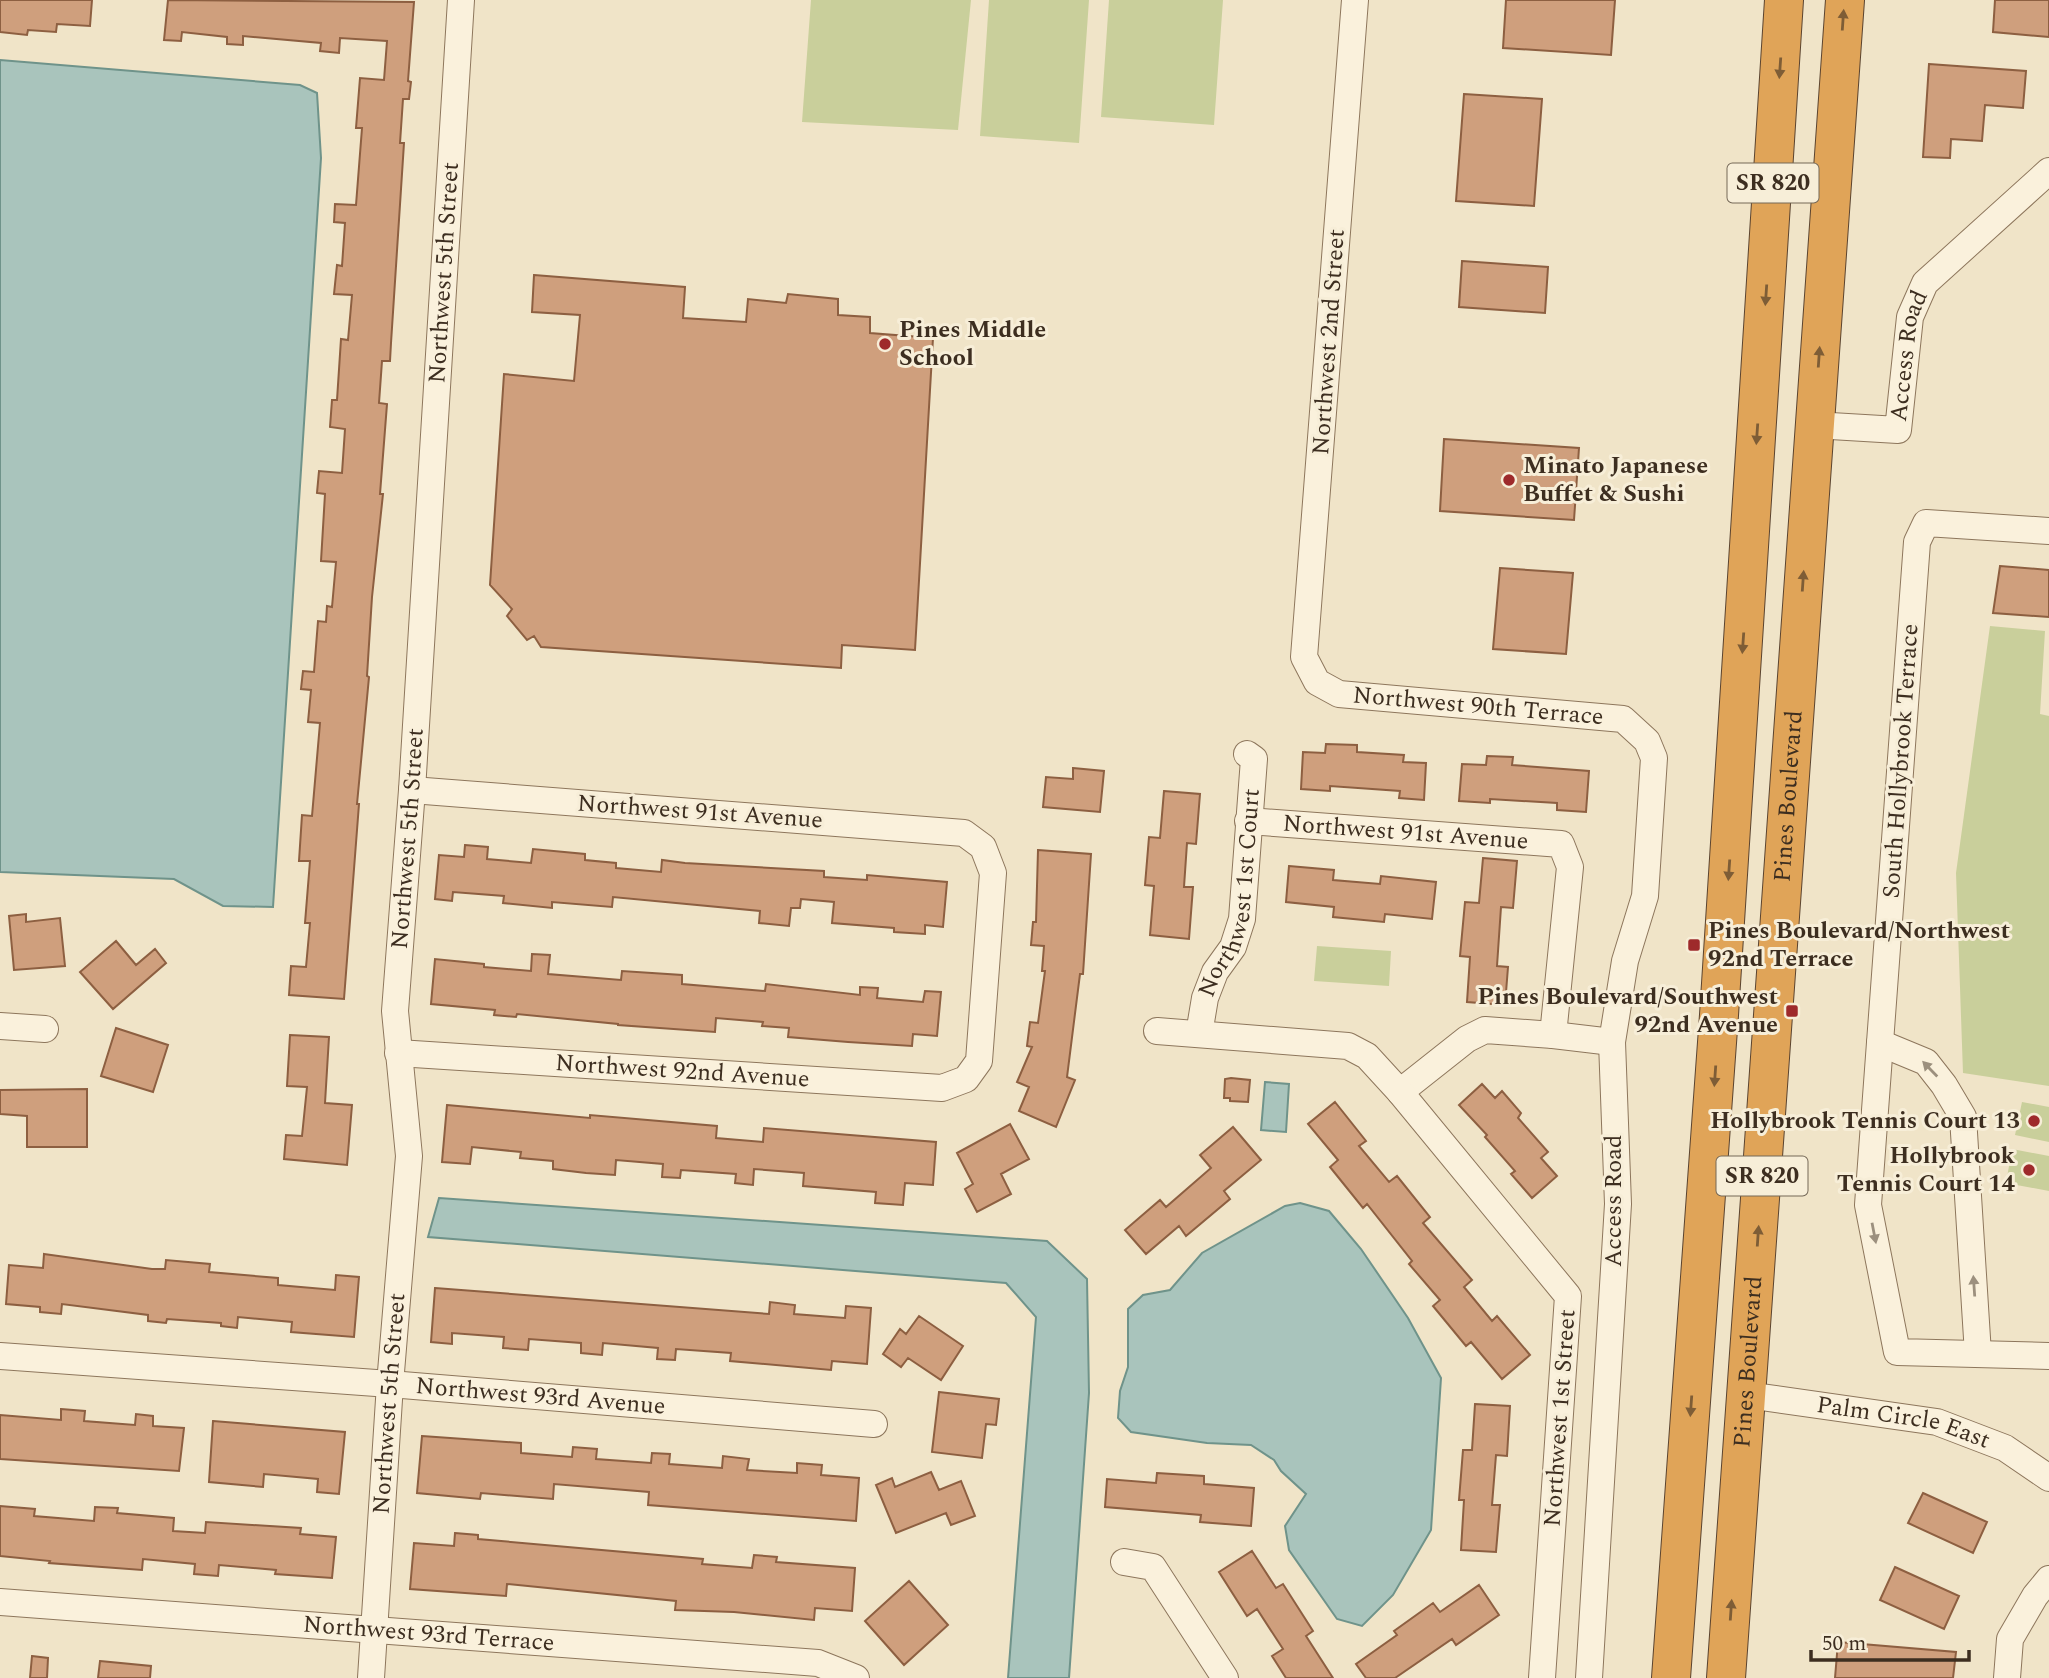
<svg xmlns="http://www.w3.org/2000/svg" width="2049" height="1678" font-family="Spectral,serif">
  <rect width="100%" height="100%" fill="#f0e4c8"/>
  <!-- green -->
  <path fill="#c9cf9b" d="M811,0H971L958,130L802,122Z
    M989,0H1089L1079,143L980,136Z
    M1109,0H1223L1214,125L1101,117Z
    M1990,626L2045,631L2040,714L2049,716V1086L1963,1073L1956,873Z
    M1317,946L1391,951L1389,986L1314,981Z
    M2022,1102L2049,1107V1142L2015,1135Z
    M2012,1149L2049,1156V1191L2006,1183Z"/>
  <!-- water -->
  <path fill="#a9c4bc" stroke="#6f938a" stroke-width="2" d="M0,60L300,85L317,93L321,158L273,907L223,906L174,879L0,872Z
    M1265,1082L1289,1084L1286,1132L1261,1130Z
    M439,1198L1047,1241L1087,1279L1089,1393L1069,1678H1008L1036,1317L1006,1283L428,1237Z
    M1300,1203L1329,1211L1361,1249L1408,1318L1441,1378L1431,1530L1393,1595L1362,1626L1337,1619L1289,1550L1285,1526L1306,1494L1281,1471L1274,1460L1251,1445L1207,1443L1131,1432L1118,1418L1120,1391L1128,1367V1309L1143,1295L1170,1290L1202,1253L1285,1206Z"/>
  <!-- building -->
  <path fill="#cf9f7d" stroke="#8d5f41" stroke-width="2" d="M0,0H92L90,26L57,24L56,32L28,30L27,35L0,32Z
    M168,0L414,2L408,81L411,82L409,99H403L400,143H404L391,343L390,361H382L379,403L387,404L380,494H383L372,597L367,676L369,677L357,804H359L344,999L289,995L291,966L306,967L310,923H305L310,861H299L302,815L312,816L320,723L308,722L311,690L301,689L303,671L314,672L318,621L326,622L327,606L332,607L336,562L321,561L325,494L317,493L319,471L342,473L345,429L330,427L332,400H337L341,339L348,340L352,295L334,294L337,265L342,266L345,223L334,222L335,204L356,205L362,128H356L360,78L384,80L387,41L340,38L339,53L320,51L321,43L243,36V45L227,44V37L182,32L181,41L164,40Z
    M1506,0H1615L1611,55L1503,48Z
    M1995,0H2049V37L1993,32Z
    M1929,64L2026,71L2023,108L1985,105L1982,141L1951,139L1950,158L1923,157Z
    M1464,94L1542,99L1534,206L1456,201Z
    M1462,261L1548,267L1545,313L1459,307Z
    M534,275L685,287L683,318L746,322L748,299L786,303L788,294L838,299V315L870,317V333L933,338L915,650L842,645L841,668L541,647L534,636L527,640L507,616L512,609L490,585L504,374L574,381L580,315L532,312Z
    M1444,439L1579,448L1574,520L1440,511Z
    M2000,566L2049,570V617L1993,613Z
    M1500,568L1573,573L1566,654L1493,649Z
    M1326,744L1357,745V752L1404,755L1403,762L1426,763L1424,800L1399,798L1400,791L1330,786V791L1301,789L1303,752L1325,753Z
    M1487,756L1513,757L1512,765L1589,771L1586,812L1557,810V803L1490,799V803L1459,801L1462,764L1486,765Z
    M1073,768L1104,771L1100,812L1043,807L1046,777L1073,779Z
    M1164,791L1200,794L1196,844L1187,843L1184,887H1193L1189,939L1150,935L1154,886L1145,885L1149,837L1160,838Z
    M465,845L488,847L487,859L531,863L533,849L585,854V860L616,863V868L661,872L662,860L685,863L824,871V877L867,880V875L947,882L943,927L925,925V934L894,932V928L832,923L834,902L801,899L800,908H791L789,926L759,923L760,911L613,897L612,907L552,902V908L503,903L504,896L453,892L452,901L435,899L439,855L464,857Z
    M1038,850L1091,854L1083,974H1080L1067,1077L1075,1080L1056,1127L1019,1111L1029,1087L1017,1082L1032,1047L1027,1046L1030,1022L1038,1023L1045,971H1042L1044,946L1031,945L1033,922H1036Z
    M1483,858L1517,861L1513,908L1501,907L1497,966L1508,967L1505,1005L1467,1002L1470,957L1460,956L1465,902L1479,903Z
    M1289,866L1334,870L1333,880L1380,884L1381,876L1436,882L1432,919L1385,914L1384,922L1333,917L1334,907L1286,902Z
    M26,914V922L60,918L65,966L14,970L9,916Z
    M116,941L136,965L155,949L166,963L113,1009L80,972Z
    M532,954L550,955L548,974L621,980L622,971L682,975V984L765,991L766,984L860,995V987L878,988L877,998L923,1002L925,991L941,992L937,1036L913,1034L912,1046L848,1042L788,1037L789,1028L762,1026L763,1022L716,1018L715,1032L618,1025V1024L517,1014L516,1017L494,1015L495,1010L431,1004L435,959L484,964V967L531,971Z
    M116,1028L168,1045L153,1092L101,1076Z
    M290,1035L329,1037L325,1103L352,1105L347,1165L284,1159L286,1135L302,1136L307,1087L287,1086Z
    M1231,1078L1250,1080L1248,1102L1230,1101V1098H1224L1225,1079Z
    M1482,1084L1495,1098L1502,1091L1521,1113L1518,1118L1548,1152L1541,1158L1557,1176L1532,1198L1511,1174L1515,1171L1485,1137L1487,1135L1459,1105Z
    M87,1089V1147H27V1116L0,1114V1090Z
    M1335,1102L1366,1141L1359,1146L1389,1182L1397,1176L1430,1217L1423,1223L1472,1280L1464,1287L1492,1321L1497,1316L1530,1355L1502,1379L1471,1342L1466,1346L1433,1306L1440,1300L1409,1264L1412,1261L1367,1204L1363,1208L1330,1167L1338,1160L1308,1124Z
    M447,1105L590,1118V1115L717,1126L716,1138L763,1142L764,1128L936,1142L933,1185L905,1183L903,1205L875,1203L876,1192L803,1186L804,1173L754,1169L753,1185L735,1183L736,1174L681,1170L680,1178L662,1177L663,1164L616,1160L615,1175L586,1173L553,1169V1161L520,1158L521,1152L472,1147L470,1164L442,1162Z
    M1010,1124L1029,1159L1001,1174L1011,1194L977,1212L965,1189L973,1184L957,1153Z
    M1233,1127L1261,1160L1224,1191L1230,1199L1186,1236L1179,1226L1146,1254L1125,1230L1160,1200L1166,1207L1211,1168L1200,1155Z
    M44,1254L152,1269H165L166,1260L210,1264L209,1272L278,1278V1285L335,1290L336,1275L359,1277L354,1337L291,1332L292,1322L238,1317L237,1328L221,1326V1323L167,1319L166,1323L148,1321V1315L62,1304L61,1314L40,1312V1307L6,1304L9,1265L43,1268Z
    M435,1288L769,1314L770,1302L795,1305L794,1314L845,1318L846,1306L871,1308L867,1364L832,1361L831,1370L730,1361L731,1353L676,1349L675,1360L657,1359L658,1348L603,1343L602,1355L581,1353V1343L529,1339L528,1350L503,1348L504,1337L452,1333V1344L431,1342Z
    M919,1316L963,1346L941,1380L908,1358L901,1367L883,1354L900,1329L906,1334Z
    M939,1392L999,1399L996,1425L986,1424L982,1458L932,1452Z
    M1475,1404L1510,1406L1507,1456L1496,1455L1492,1505H1500L1496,1552L1461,1550L1464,1500H1459L1463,1450H1472Z
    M61,1409L85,1411L84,1421L135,1425L136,1414L153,1416V1426L184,1428L179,1471L0,1459V1415L61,1420Z
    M213,1421L345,1432L339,1494L317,1492L318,1479L264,1474L263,1487L209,1482Z
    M422,1436L521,1443V1453L572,1457L573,1447L597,1449L596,1459L651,1463L652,1453L670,1454L669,1464L722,1468L723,1456L749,1459L747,1470L797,1473V1463L822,1465L821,1475L859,1478L856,1521L648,1505L649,1492L554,1484L553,1499L481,1493L480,1499L417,1493Z
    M931,1472L939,1490L961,1481L975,1516L951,1525L946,1513L896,1533L876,1485L892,1478L895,1487Z
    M1157,1473L1204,1476V1484L1254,1488L1251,1526L1200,1522L1201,1515L1105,1507L1107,1479L1156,1483Z
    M1923,1493L1987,1522L1973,1553L1908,1523Z
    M0,1506L35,1509L34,1516L94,1521L95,1507L118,1508L117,1513L174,1518L173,1531L205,1533L206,1522L301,1528L300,1534L336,1537L332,1578L275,1574L276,1570L219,1565L218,1576L194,1574L195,1564L143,1559L142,1570L49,1563L50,1561L0,1556Z
    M455,1533L478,1535V1539L703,1559L702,1564L752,1568L754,1555L777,1557L776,1562L855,1568L852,1611L815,1608L814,1620L734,1612L675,1610L676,1601L507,1584L506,1596L410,1589L414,1543L454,1546Z
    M1252,1551L1276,1588L1283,1584L1313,1631L1306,1636L1333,1678H1286L1272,1656L1283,1649L1257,1609L1247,1616L1219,1572Z
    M1895,1567L1959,1596L1944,1629L1880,1600Z
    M909,1581L948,1625L904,1665L865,1621Z
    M1479,1585L1499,1615L1456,1645L1452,1639L1395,1678H1366L1356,1664L1397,1635L1394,1631L1433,1603L1440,1612Z
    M1838,1642L1956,1652L1953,1678H1835Z
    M32,1656L48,1658L47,1678H30Z
    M100,1661L151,1666L150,1678H98Z"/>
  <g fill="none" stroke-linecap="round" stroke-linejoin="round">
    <defs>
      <g id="minor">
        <path id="s1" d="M1355,0L1304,657L1317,682L1339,694L1623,719L1647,741L1654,758L1645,896L1625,961L1612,1042L1618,1204L1589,1678"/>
        <path id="s2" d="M1814,425L1898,430L1910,317L1925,283L2049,171"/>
        <path d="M2049,531L1926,523L1917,542L1868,1205L1897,1352L2049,1356"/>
        <path id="s3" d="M1248,821L1561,844L1570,867L1553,1035"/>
        <path d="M0,1026L45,1029"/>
        <path d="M1157,1031L1348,1046L1367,1056L1400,1092L1467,1039L1485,1030L1553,1035L1612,1042"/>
        <path id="s4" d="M1199,1034L1205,998L1215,972L1233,947L1242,919L1254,759L1247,754"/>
        <path d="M1880,1043L1926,1062L1944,1085L1963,1117L1978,1354"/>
        <path id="s5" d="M398,1053L942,1088L966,1079L979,1061L993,873L983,847L964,833L412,790"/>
        <path d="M1400,1092L1568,1296L1542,1678"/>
        <path id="s6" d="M0,1356L390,1384L874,1424"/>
        <path id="s7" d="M1747,1395L1937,1422L2005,1448L2049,1478"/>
        <path d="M1124,1562L1153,1567L1225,1678"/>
        <path id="s8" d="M0,1602L818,1663L856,1678"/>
        <path id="s9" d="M371,1678L390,1384L409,1156L395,1011L412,790L461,0"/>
        <path d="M2007,1678L2010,1639L2035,1596L2049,1579"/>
      </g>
      <g id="highway">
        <path d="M1671,1678L1719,1015L1784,0"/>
        <path id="s10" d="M1726,1678L1845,0"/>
      </g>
    </defs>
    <!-- minor casing -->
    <use href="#minor" stroke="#8d765c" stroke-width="28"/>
    <!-- highway casing -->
    <use href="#highway" stroke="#5b4430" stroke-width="40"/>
    <!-- minor -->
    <use href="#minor" stroke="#faf1dc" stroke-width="26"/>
    <!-- highway -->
    <use href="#highway" stroke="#e0a458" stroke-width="38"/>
  </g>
  <!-- one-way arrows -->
  <defs><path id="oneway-solid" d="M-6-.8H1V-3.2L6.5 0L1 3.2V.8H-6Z" transform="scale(1.75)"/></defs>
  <g fill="#7e5d36">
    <use href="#oneway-solid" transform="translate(1843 20) rotate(-86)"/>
    <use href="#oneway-solid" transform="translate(1780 68) rotate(94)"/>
    <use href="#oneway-solid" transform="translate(1766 295) rotate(94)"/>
    <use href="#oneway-solid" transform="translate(1819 357) rotate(-86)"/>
    <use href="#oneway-solid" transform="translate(1757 434) rotate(94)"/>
    <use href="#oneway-solid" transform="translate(1803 581) rotate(-86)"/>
    <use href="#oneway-solid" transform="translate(1743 643) rotate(94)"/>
    <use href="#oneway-solid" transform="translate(1729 870) rotate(94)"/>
    <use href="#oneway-solid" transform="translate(1715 1076) rotate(94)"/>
    <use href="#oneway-solid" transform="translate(1758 1236) rotate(-86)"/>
    <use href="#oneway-solid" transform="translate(1691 1406) rotate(94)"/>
    <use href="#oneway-solid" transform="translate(1731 1610) rotate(-86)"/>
  </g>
  <g fill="#9c907e">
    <use href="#oneway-solid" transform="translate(1930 1069) rotate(-134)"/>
    <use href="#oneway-solid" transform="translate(1874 1233) rotate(79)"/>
    <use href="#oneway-solid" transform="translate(1974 1286) rotate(-94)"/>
  </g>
  <!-- markers -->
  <g fill="#9e2a2b" stroke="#f7eed8" stroke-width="2.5">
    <circle cx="885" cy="344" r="7"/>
    <circle cx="1509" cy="480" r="7"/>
    <rect x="1687" y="938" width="14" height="14" rx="3.5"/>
    <rect x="1785" y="1004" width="14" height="14" rx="3.5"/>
    <circle cx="2034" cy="1121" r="7"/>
    <circle cx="2029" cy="1170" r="7"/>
  </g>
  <g text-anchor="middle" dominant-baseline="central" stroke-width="6" stroke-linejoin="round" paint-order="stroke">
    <!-- shield labels -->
    <g fill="#f7eed8" stroke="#756857" stroke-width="2">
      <rect x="1727.5" y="163.5" width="91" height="39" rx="5"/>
      <rect x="1716.5" y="1156.5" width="91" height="39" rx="5"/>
    </g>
    <g font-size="23" font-weight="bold" fill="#3d2e20">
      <text x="1773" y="183">SR 820</text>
      <text x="1762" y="1176">SR 820</text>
    </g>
    <!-- street labels -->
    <g font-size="24" fill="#3d2e20" stroke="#f7eed8">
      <text stroke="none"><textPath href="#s9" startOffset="1409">Northwest 5th Street</textPath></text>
      <text transform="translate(1329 342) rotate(-86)">Northwest 2nd Street</text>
      <text stroke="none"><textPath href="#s2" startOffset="159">Access Road</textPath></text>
      <text stroke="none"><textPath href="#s1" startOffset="852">Northwest 90th Terrace</textPath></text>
      <text transform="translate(1901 761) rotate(-86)">South Hollybrook Terrace</text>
      <text stroke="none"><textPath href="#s10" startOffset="884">Pines Boulevard</textPath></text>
      <text transform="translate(700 812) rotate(4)">Northwest 91st Avenue</text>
      <text stroke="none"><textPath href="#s3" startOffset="158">Northwest 91st Avenue</textPath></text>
      <text stroke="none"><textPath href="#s9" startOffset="842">Northwest 5th Street</textPath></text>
      <text stroke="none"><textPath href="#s4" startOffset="147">Northwest 1st Court</textPath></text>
      <text stroke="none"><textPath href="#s5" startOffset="285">Northwest 92nd Avenue</textPath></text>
      <text transform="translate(1614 1201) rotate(-90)">Access Road</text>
      <text stroke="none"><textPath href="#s10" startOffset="317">Pines Boulevard</textPath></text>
      <text stroke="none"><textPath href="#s6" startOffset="542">Northwest 93rd Avenue</textPath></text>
      <text stroke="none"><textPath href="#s9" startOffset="275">Northwest 5th Street</textPath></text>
      <text transform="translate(1560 1418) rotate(-86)">Northwest 1st Street</text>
      <text stroke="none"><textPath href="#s7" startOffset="159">Palm Circle East</textPath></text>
      <text stroke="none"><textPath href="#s8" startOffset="430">Northwest 93rd Terrace</textPath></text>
    </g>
    <!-- poi labels -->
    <g font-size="24" font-weight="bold" fill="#3d2e20" stroke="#f7eed8" text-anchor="start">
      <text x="899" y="330">Pines Middle<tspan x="899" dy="28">School</tspan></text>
      <text x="1523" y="466">Minato Japanese<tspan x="1523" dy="28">Buffet &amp; Sushi</tspan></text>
      <text x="1708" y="931">Pines Boulevard/Northwest<tspan x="1708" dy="28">92nd Terrace</tspan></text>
      <text x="1778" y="997" text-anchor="end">Pines Boulevard/Southwest<tspan x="1778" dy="28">92nd Avenue</tspan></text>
      <text x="2020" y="1121" text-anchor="end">Hollybrook Tennis Court 13</text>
      <text x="2015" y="1156" text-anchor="end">Hollybrook<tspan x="2015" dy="28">Tennis Court 14</tspan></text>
    </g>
  </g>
  <!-- scale -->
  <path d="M1811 1650v10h158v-10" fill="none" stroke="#3d2e20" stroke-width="3.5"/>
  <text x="1822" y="1650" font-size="21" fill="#3d2e20" stroke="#f7eed8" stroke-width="5" paint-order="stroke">50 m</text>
</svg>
